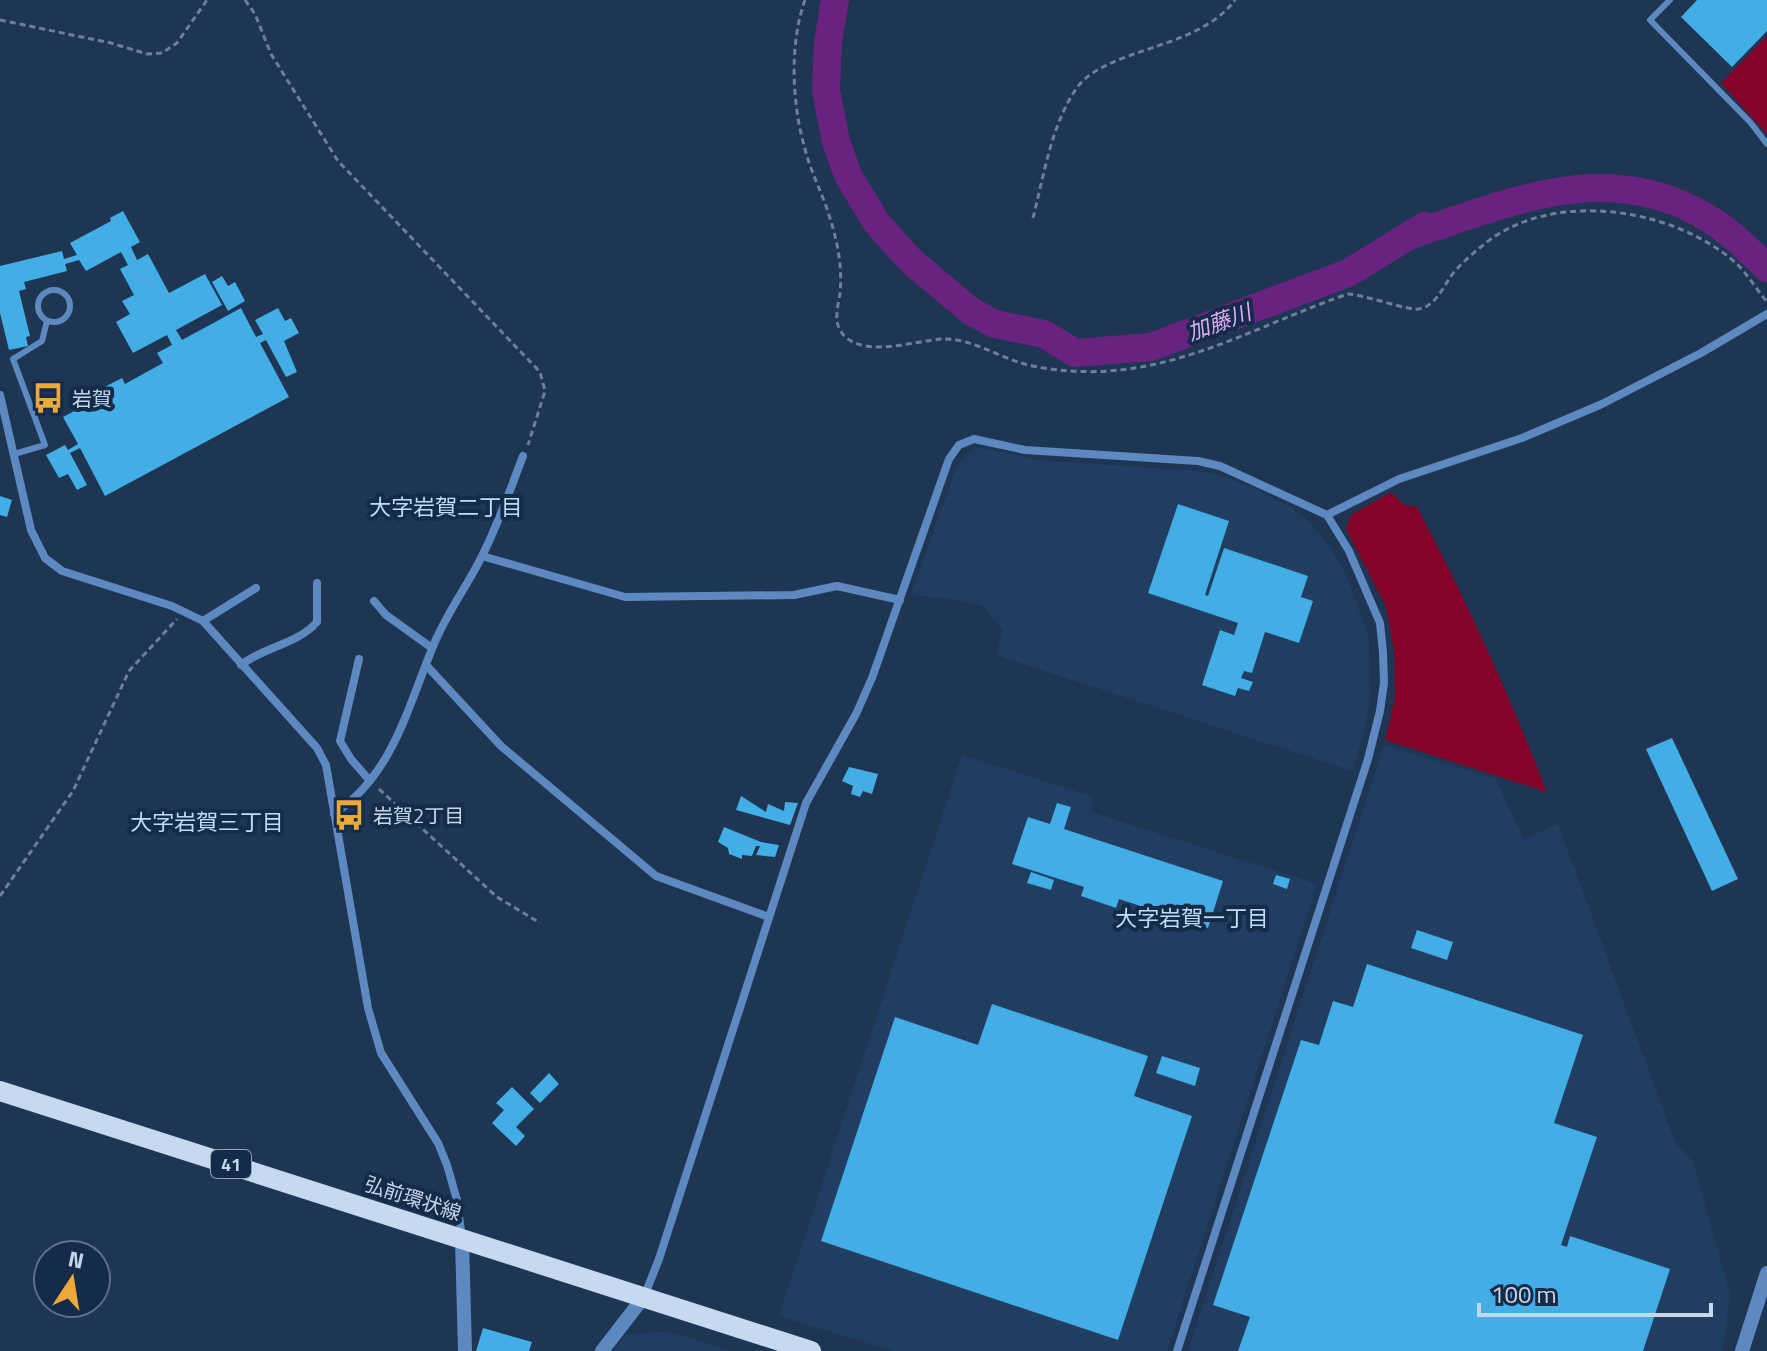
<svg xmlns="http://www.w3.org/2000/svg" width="1767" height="1351" font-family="'Titillium Web','Noto Sans JP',sans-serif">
  <rect width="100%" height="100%" fill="#1e3654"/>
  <!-- built -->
  <path fill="#213e62" d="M975,447L1037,460L1196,471L1220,475L1252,487L1292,508L1310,523L1330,546L1347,577L1369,638L1370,699L1363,736L1352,771L996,655L1003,630L982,606L945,598L911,595L957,466Z
    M1384,745L1496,779L1523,839L1558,824L1675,1142L1693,1162L1730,1294L1723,1351H1188Z
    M962,755L1094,797L1091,812L1317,884L1167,1351H893L779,1316Z
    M667,1331L730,1351H614L625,1335Z"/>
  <!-- green -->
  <path fill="#840328" d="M1767,36V134L1721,83Z
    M1391,492L1404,505L1417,507C1466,599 1509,694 1547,792L1385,740L1395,698L1394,650L1386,607L1346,529L1351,515Z"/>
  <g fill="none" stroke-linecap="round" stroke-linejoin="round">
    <!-- river -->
    <path stroke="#682381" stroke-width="28" d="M835,0L828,42L826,90L836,142L848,175L876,222L911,261L972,312L995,324L1044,334L1075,353L1151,347L1348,273L1425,226L1414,234C1512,202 1607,158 1706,217C1729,230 1748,250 1767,268"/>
  </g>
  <!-- building -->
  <path fill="#43ade5" d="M1697,0H1767V31L1732,67L1681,17Z
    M123,211L140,242L131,247L137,260L148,254L169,293L205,274L222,305L176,330L182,340L241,308L256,337L263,334L255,320L278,308L285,321L291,318L299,333L284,341L297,372L286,377L266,340L260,343L289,397L105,496L80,448L70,453L87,485L77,490L68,474L59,478L46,455L65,445L68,450L78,444L63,417L89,403L85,397L122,378L125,384L163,363L157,353L172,345L167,335L133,353L116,322L130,314L122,301L134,295L120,269L128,265L121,252L86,271L79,260L65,264L67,271L24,282L26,289L19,291L30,336L26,337L28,346L9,350L0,313V266L62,251L64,259L77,255L70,243L111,221L110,218Z
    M222,276L228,286L235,282L245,301L228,311L212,282Z
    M0,496L12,500L7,517L0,515Z
    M1178,504L1229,521L1205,595L1208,596L1224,548L1308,576L1301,597L1313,601L1299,643L1265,632L1252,673L1244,671L1241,678L1253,682L1249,691L1238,688L1235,696L1202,685L1220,630L1234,635L1238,623L1148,593Z
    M1672,738L1738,879L1712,891L1646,749Z
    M849,767L878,774L872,794L863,791L860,797L851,794L853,786L842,781Z
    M741,796L766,812L768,804L784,811L785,802L798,803L790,825L736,810Z
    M1057,803L1071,807L1064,829L1223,881L1208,928L1119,899L1116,908L1081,896L1084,887L1012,864L1028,817L1050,824Z
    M724,827L761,842L779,845L775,857L756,855L760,846H756L752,856L742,855V859L729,854L728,848L718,842Z
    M1031,872L1054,880L1051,890L1027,883Z
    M1276,875L1290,879L1287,889L1273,884Z
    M1417,930L1453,942L1447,960L1411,948Z
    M1367,964L1583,1035L1554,1123L1597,1137L1561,1245L1567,1247L1570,1236L1670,1269L1643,1351H1238L1250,1317L1213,1305L1301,1040L1319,1045L1333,1001L1353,1007Z
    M992,1004L1148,1056L1134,1096L1192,1116L1118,1340L821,1241L895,1017L978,1045Z
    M1162,1056L1200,1068L1195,1086L1156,1073Z
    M549,1073L559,1084L540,1103L530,1093Z
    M512,1087L534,1109L516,1127L525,1136L516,1146L492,1123L504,1110L496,1103Z
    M483,1328L532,1342L529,1351H476Z"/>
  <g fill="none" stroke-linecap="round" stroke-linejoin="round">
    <!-- path -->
    <path stroke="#6c8099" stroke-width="3" stroke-dasharray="6 4" stroke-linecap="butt" d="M245,0L255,14L271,54L338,161L540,372L545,391L528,445
      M805,0C789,45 792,104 805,149C810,169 819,187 826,206C836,235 843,263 840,294C838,305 834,320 840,330C858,361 915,340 943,339C968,338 994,354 1018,362C1034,367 1054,370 1071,371C1173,378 1254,326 1348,294C1365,295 1410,311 1418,309C1438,306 1444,283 1455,271C1463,262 1473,253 1482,246C1550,188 1674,207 1737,264C1748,275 1757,290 1767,302
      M0,20L111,43L147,54L162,53L177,43L207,0
      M1033,218C1044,175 1051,126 1076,89C1105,47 1197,51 1235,0
      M379,789L497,897L540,923
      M0,896L73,791L129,671L177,619"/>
    <!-- service -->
    <path stroke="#5d88c0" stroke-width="6" d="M1670,0L1650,20L1750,122L1767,144
      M38 306a16 16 0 1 1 32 0a16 16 0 1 1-32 0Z
      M14,454L45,445L13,359L42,341L47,321"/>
    <!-- minor -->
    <path stroke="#5d88c0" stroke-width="8" d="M0,395L31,530L45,558L62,571L172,606L203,621L317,748L326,765L368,1008L381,1053L438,1143L447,1165L457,1200L462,1239
      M1327,515L1399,479L1522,438L1602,404L1701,353L1767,314
      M482,556L625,597L794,595L837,586L900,600
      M374,601L386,615L432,648
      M203,621L256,588
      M359,659L340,741L351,759L370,781
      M241,665C263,647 298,644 317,622V583
      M426,665L501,746L656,876L769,917
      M334,814C392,775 407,710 432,649C444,617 466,588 481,558C498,525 510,490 523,456
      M644,1297L659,1259L806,803L856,714L872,678L949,459L959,445L974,439L1025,450L1198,461L1220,466L1327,515L1349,551L1380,623L1383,652L1384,683L1380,711L1368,759L1177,1351"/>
    <!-- tertiary -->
    <path stroke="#5d88c0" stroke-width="14" d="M462,1240L465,1351
      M602,1351L643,1298
      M1742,1351L1767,1273"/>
    <!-- primary -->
    <path stroke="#c7d9f0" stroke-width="20" d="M0,1091L811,1351"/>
  </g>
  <!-- icons -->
  <defs>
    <symbol id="bus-bare" viewBox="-9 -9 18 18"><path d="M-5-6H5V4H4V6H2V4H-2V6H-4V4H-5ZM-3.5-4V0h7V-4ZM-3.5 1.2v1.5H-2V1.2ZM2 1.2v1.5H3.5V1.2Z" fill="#eca93a" stroke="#142b49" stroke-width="2.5" paint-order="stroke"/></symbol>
  </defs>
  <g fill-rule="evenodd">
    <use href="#bus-bare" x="26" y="376" width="44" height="44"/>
    <use href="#bus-bare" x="327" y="793" width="44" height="44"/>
  </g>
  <g text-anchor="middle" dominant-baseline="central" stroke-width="8" stroke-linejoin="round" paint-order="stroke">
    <!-- shield labels -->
    <rect fill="#142b49" stroke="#91a3b9" stroke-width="2" x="211" y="1150" width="40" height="28" rx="6"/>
    <g font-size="18" font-weight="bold" fill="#c7d6e9">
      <text x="231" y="1164">41</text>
    </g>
    <!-- poi labels -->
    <g font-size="20" fill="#c7d6e9" stroke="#142b49" text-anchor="start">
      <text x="72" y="398">岩賀</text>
      <text x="373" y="815">岩賀2丁目</text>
    </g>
    <!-- street labels -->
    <g font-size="20" fill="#c7d6e9" stroke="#142b49">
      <text transform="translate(413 1198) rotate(18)">弘前環状線</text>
    </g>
    <!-- water labels -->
    <g font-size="22" font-style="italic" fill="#dfacf4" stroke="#142b49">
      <text transform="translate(1219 322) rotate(-20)">加藤川</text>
    </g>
    <!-- neighbourhood labels -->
    <g font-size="22" fill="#c2daf9" stroke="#142b49">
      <text x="446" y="507">大字岩賀二丁目</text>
      <text x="207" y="822">大字岩賀三丁目</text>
      <text x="1192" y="918">大字岩賀一丁目</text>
    </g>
  </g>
  <!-- north arrow -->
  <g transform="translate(72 1279) rotate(12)"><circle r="38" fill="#142b49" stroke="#5c6f89" stroke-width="2"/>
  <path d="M0-6L14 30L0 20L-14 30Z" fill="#eca93a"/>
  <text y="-12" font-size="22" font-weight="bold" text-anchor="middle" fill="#c7d6e9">N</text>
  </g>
  <!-- scale -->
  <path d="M1479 1303v12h232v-12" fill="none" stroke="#c7d6e9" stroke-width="4"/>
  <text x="1491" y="1303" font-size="24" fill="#c7d6e9" stroke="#142b49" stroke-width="6" paint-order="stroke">100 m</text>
</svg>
